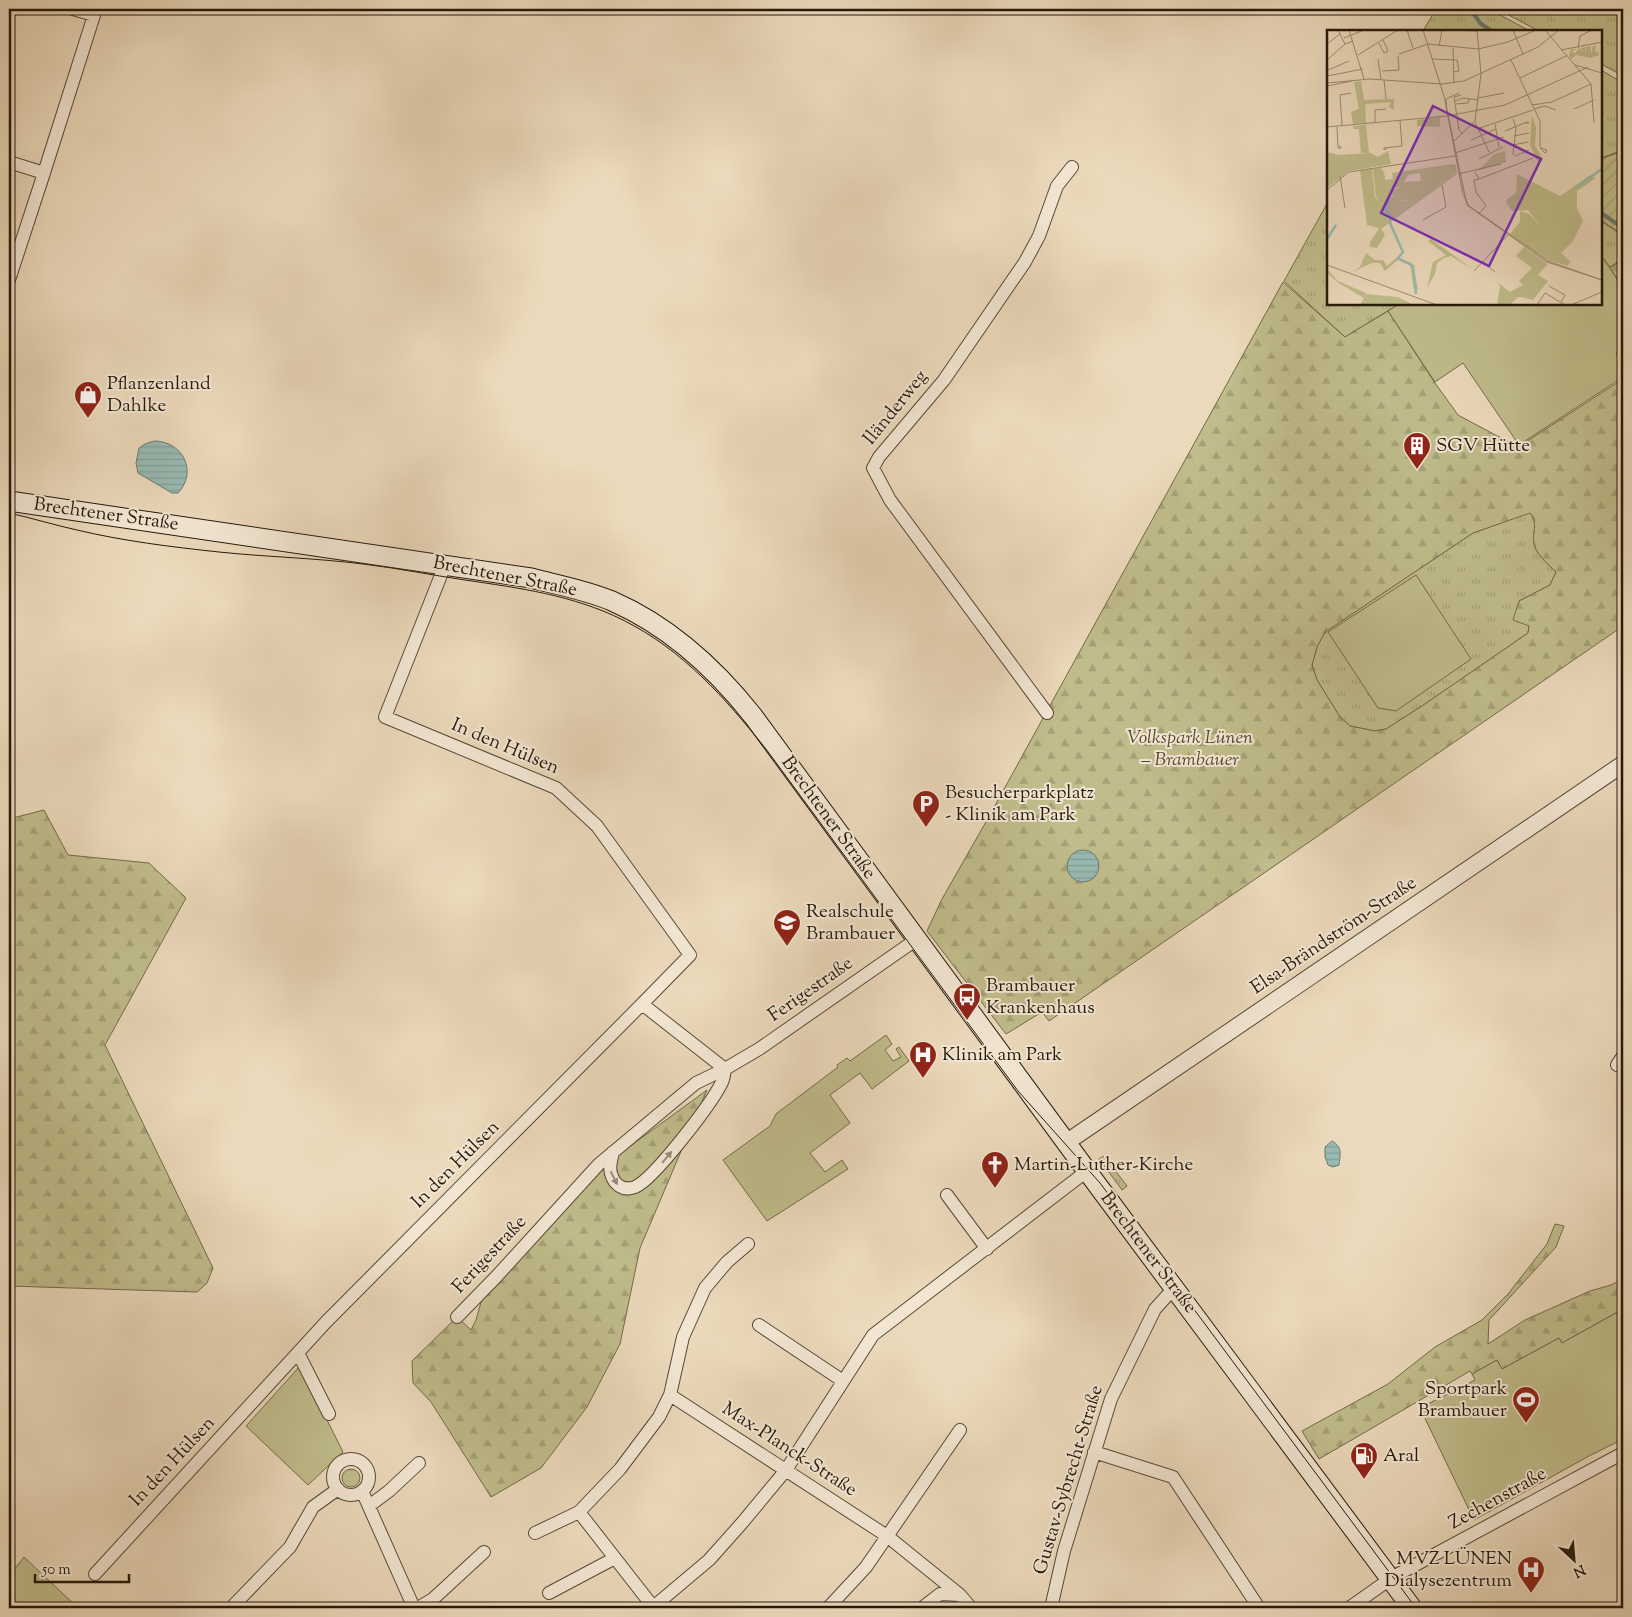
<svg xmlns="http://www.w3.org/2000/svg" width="1632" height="1617" font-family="'Sorts Mill Goudy',serif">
  <defs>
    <pattern id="grass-tufts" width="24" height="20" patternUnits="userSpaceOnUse" patternTransform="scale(1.25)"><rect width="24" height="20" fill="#c0bc8b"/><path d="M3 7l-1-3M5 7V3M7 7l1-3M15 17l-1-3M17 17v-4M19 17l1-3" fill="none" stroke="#a5a177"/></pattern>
    <pattern id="forest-firs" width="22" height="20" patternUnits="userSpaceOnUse" patternTransform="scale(1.25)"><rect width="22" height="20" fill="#c0bc8b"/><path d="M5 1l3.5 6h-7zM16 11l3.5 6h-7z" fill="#a5a177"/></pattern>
    <pattern id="garden-furrows" width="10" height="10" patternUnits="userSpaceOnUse" patternTransform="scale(1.25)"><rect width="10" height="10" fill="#c0bc8b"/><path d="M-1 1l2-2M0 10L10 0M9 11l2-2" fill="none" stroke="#a5a177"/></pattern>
    <pattern id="water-rules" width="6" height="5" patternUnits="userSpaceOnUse" patternTransform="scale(1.25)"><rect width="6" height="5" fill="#98bab3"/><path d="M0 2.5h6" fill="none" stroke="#839f99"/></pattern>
  </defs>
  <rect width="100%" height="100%" fill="#ebd9bb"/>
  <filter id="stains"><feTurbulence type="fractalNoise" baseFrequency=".004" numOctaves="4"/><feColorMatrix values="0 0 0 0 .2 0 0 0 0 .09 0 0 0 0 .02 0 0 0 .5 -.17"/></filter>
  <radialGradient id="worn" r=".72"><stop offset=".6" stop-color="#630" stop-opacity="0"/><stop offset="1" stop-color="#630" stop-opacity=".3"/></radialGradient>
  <!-- grass -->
  <path fill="url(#grass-tufts)" stroke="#736a4a" d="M1436,9H1489L1530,31H1423Z
    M1497,9H1623V76L1601,64V31H1539Z
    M1601,70L1623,83V150L1601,158Z
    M1328,202V304H1399L1345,337L1284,281Z
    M1601,221L1623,236V258L1610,267L1603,258L1601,259Z
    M1530,512C1540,527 1531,534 1535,547C1539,557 1549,565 1556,572L1550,585L1519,601L1529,626L1528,633L1422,706L1386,729L1375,731L1350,726L1340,717L1317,680L1312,665L1317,647L1325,632L1473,533Z
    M1104,1156L1127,1186L1122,1190L1099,1159Z
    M342 1478a9 9 0 1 1 18 0a9 9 0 1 1-18 0Z"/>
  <!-- forest -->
  <path fill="url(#forest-firs)" stroke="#736a4a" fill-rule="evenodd" d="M1623,259V287L1610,268Z
    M1283,282L1345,337L1388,311L1435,383L1458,415L1518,447L1623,379V626L1049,1021L1042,1012L1006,1034L927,931L942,899L987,820ZM1530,513C1540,527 1530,535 1535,547C1539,557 1549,565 1556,572L1550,585L1519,601L1513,620L1529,626L1528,633L1422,706L1386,729L1375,731L1350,726L1340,717L1317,680L1312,665L1317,647L1325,632L1473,533Z
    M44,810L68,855L149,863L186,898L105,1045L213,1268L207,1283L197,1292L9,1286V819Z
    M707,1090L640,1248L620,1344L587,1407L541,1468L491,1497L431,1402L413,1383L412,1361L457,1317L471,1330L476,1320L483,1295L603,1166Z
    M1555,1224L1564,1226L1556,1247L1489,1320L1488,1344L1525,1320L1590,1291L1611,1285L1623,1279V1309L1562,1343L1559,1338L1502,1369L1497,1360L1472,1374L1470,1371L1319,1459L1302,1431L1388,1384L1435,1347L1482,1320L1508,1294L1547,1244Z"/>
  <!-- park -->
  <path fill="#c0bc8b" stroke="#736a4a" d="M1603,258L1623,288V348L1616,353L1623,364V377L1519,445L1463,363L1435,382L1388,311L1399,304H1601V259Z
    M1416,575L1471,659L1396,711L1378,708L1328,632Z
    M886,1035L892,1044L885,1050L893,1061L901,1057L896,1049L899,1047L909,1061L872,1089L860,1073L830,1095L850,1123L810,1153L825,1172L842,1160L848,1169L767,1221L723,1160L770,1126L776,1114L838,1067L837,1065L847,1058L850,1061Z
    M1623,1309V1439L1589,1456L1474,1520L1420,1408L1475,1380L1472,1374L1497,1360L1502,1369L1559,1338L1562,1343Z
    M300,1366L343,1452L308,1485L246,1426Z
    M24,1557L78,1608H9V1576Z"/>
  <!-- garden -->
  <path fill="url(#garden-furrows)" stroke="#736a4a" d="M1623,151V235L1601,220V159Z"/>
  <!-- water -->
  <path fill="url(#water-rules)" stroke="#6a7a6f" d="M154,441C183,441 198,472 178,493H172L138,473L136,463L139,448L145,444Z
    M1067 866a16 16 0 1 1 32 0a16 16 0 1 1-32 0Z
    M1332,1141C1343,1147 1340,1155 1339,1165L1333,1167L1328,1165L1325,1157V1147Z"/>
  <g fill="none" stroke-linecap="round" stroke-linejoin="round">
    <!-- stream -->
    <path stroke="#6a7a6f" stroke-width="4" d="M1470,9L1481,24L1492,31
      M1601,213L1620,226"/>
    <defs>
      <path id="minor" d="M73,9L94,15
        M9,162L44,173
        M9,280L44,173L96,9
        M445,565L385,717L556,788L597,826L690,955L642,1004
        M1047,713L890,500L873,468L879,457L944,380L1025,262L1039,236L1057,186L1072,167
        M1617,1065L1623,1056
        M613,1152C610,1164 608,1172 615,1182C620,1188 627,1190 635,1187C654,1179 711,1104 721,1084C724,1080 724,1074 725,1069
        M947,1195L987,1249
        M457,1317L496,1277L599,1164L696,1083L725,1069L759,1049L917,939
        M759,1325L843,1381
        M298,1353L329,1414
        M670,1395L887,1536L960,1595L971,1608
        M1094,1452L1173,1477L1259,1608
        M333 1477a18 18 0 1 1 36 0a18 18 0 1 1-36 0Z
        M362,1491L414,1608
        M369,1506L389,1491L419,1463
        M579,1512L654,1608
        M535,1533L579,1512L620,1469L659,1417L670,1395L683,1337L705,1288L727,1262L748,1244
        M95,1574L326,1322L642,1004L725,1069
        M549,1593L615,1558
        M231,1608L290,1547L313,1507L338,1489
        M418,1608L433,1599L484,1552
        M652,1608L709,1560L742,1523L786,1470L873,1335L1087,1171
        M828,1608L866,1567L960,1430
        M922,1608L940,1594L960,1595
        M1051,1608L1064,1551L1111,1399L1155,1309L1174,1288
        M1349,1608L1393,1577L1623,1453"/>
      <path id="tertiary" d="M1067,1142L1623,764"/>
      <path id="secondary" d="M9,501L531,578C558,585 586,590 612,601C669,626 715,668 753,716L1087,1171L1412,1608"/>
    </defs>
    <!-- minor casing -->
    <use href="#minor" stroke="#574936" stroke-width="14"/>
    <!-- tertiary casing -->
    <use href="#tertiary" stroke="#574936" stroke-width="18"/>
    <!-- secondary casing -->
    <use href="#secondary" stroke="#26190a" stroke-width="21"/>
    <!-- minor -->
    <use href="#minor" stroke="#f2e6d3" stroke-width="12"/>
    <!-- tertiary -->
    <use href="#tertiary" stroke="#f2e6d3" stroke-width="16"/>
    <!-- secondary -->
    <use href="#secondary" stroke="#f2e6d3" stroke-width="19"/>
    <!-- tram -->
    <path stroke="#26190a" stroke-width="1" d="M9,513C32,518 54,525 77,530C123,541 172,547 219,552C267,557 315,558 363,564C397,568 431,575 465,580C519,588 573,595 623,620C683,650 725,698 766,749L1018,1091L1100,1183L1112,1199L1416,1608"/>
  </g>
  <!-- one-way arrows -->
  <defs><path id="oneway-solid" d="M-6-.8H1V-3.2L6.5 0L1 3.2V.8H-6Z" transform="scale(1.25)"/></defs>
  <g fill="#968a79">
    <use href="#oneway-solid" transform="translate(667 1157) rotate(-51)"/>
    <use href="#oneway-solid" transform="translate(614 1178) rotate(63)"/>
  </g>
  <!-- icons -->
  <defs>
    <symbol id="shop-pin" viewBox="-11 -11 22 30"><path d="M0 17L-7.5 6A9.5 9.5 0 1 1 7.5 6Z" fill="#8f2418" stroke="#f2e6d3"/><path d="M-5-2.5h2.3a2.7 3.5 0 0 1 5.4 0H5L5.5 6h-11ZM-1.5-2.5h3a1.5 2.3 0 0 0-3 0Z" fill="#fff"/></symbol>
    <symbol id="building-pin" viewBox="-11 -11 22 30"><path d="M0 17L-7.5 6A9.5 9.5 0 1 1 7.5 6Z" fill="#8f2418" stroke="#f2e6d3"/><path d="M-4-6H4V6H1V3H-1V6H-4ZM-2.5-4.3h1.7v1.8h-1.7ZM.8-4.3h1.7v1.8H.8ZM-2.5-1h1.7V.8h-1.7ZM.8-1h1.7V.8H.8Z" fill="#fff"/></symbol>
    <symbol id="parking-pin" viewBox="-11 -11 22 30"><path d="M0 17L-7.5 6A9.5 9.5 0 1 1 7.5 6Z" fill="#8f2418" stroke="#f2e6d3"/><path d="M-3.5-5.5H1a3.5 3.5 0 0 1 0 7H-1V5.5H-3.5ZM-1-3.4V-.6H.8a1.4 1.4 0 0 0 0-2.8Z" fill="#fff"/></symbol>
    <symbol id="school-pin" viewBox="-11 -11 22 30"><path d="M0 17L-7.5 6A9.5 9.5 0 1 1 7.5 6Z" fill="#8f2418" stroke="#f2e6d3"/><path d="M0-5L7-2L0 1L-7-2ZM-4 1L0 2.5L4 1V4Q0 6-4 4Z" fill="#fff"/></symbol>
    <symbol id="bus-pin" viewBox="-11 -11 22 30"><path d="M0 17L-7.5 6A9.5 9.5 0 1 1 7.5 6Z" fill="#8f2418" stroke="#f2e6d3"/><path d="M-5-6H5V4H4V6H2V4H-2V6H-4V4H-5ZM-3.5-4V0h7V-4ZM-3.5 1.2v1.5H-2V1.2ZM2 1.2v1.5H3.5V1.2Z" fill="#fff"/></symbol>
    <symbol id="hospital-pin" viewBox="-11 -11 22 30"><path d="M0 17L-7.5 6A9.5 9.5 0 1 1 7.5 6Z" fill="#8f2418" stroke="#f2e6d3"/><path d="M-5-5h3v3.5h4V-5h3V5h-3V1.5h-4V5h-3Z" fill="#fff"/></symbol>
    <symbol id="church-pin" viewBox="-11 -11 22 30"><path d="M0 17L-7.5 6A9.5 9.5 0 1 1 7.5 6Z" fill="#8f2418" stroke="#f2e6d3"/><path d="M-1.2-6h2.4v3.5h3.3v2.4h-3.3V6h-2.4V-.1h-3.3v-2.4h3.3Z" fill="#fff"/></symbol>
    <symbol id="stadium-pin" viewBox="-11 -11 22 30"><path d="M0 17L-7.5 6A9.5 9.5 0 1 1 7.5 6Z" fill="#8f2418" stroke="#f2e6d3"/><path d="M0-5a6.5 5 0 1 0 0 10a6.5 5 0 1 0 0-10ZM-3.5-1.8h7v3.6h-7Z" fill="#fff"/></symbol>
    <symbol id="fuel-pin" viewBox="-11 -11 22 30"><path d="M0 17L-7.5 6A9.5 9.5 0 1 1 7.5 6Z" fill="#8f2418" stroke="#f2e6d3"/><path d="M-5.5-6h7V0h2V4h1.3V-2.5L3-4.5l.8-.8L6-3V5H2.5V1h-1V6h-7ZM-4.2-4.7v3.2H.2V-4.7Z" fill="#fff"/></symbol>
  </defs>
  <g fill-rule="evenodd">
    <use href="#shop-pin" x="72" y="379" width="32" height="43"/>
    <use href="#building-pin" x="1401" y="430" width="32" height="43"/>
    <use href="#parking-pin" x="910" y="788" width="32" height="43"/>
    <use href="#school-pin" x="771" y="907" width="32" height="43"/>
    <use href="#bus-pin" x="951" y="981" width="32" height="43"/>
    <use href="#hospital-pin" x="907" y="1039" width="32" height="43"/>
    <use href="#church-pin" x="979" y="1149" width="32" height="43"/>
    <use href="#stadium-pin" x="1510" y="1384" width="32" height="43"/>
    <use href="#fuel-pin" x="1348" y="1440" width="32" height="43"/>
    <use href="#hospital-pin" x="1515" y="1554" width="32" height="43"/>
  </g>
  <g text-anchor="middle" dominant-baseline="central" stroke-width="4" stroke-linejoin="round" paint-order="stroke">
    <!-- poi labels -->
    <g font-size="19" fill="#26190a" stroke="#f2e6d3" text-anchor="start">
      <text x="107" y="384">Pflanzenland<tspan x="107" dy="22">Dahlke</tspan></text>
      <text x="1436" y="446">SGV Hütte</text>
      <text x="945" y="793">Besucherparkplatz<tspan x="945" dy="22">- Klinik am Park</tspan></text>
      <text x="806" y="912">Realschule<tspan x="806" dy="22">Brambauer</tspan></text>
      <text x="986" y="986">Brambauer<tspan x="986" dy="22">Krankenhaus</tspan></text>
      <text x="942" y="1055">Klinik am Park</text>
      <text x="1014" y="1165">Martin-Luther-Kirche</text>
      <text x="1507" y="1389" text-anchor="end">Sportpark<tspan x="1507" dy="22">Brambauer</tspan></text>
      <text x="1383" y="1456">Aral</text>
      <text x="1512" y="1559" text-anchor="end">MVZ LÜNEN<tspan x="1512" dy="22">Dialysezentrum</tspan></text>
    </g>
    <!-- street labels -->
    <g font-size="19" fill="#26190a" stroke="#f2e6d3">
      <text transform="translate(896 408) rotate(-51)">Iländerweg</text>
      <text transform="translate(106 515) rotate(8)">Brechtener Straße</text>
      <text transform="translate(505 577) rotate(11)">Brechtener Straße</text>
      <text transform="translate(505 747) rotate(23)">In den Hülsen</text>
      <text transform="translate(828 818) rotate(54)">Brechtener Straße</text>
      <text transform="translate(1334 936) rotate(-34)">Elsa-Brändström-Straße</text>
      <text transform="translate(811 990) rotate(-35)">Ferigestraße</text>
      <text transform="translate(456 1165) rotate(-45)">In den Hülsen</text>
      <text transform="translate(1148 1253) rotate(53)">Brechtener Straße</text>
      <text transform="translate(490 1255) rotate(-47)">Ferigestraße</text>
      <text transform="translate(789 1450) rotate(33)">Max-Planck-Straße</text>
      <text transform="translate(173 1462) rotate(-47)">In den Hülsen</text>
      <text transform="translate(1069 1480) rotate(-73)">Gustav-Sybrecht-Straße</text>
      <text transform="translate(1498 1499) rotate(-29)">Zechenstraße</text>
    </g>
    <!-- park labels -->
    <g font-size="19" font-style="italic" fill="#544a31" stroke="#f2e6d3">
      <text x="1190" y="738">Volkspark Lünen<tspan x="1190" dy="22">– Brambauer</tspan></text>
    </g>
  </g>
  <!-- overview -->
  <g transform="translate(1327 30)">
    <rect width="275" height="275" fill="#ebd9bb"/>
    <path d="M269,15L268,23L271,21L272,25L264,28L249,25L244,29L242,26L244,19H249L245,21L248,24L252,18L255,22L254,18L258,17L259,25V17L263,16L265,24V17ZM27,52H31L36,93L26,94L24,82L32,79ZM39,95L42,123H34L32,99H27L26,96ZM45,138L48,167L53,173L62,174L60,167L68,166L69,172L83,170L86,176L54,199L40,195L33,140ZM197,217L221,234L207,249L198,267H191L183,275H170L173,256L170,252L183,262L196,255L192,251L205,238L189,226ZM0,239L11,251L39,263L37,268L13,254L0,243Z" fill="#c0bc8b"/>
    <path d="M31,51H34L37,70L67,69V80L62,77L64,72L38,74L39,93H36ZM61,121L64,134L22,141L0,158V122L12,125L43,123L51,127ZM178,121L179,132L150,141L168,124ZM125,134L129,135L130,144L86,176L83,170H80L75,157L66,158L64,166L60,167L58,150L66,149L65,143ZM93,143L94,151L77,152L81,145ZM190,144L233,166L262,146L269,148L250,161V178L256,191L246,211L234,223L230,220L221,230L217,228L230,209L214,197L201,180L185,181L180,174L179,170L189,163ZM53,197L58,205L50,218L43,217V212ZM104,209L147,240L124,226L117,228L110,233L108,244L100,258L106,232L119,225L101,211ZM39,223L48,230H56L60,236L70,227L85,233L91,259L87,260L83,235L71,230L58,241L53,233H45L25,242L33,237Z" fill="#c0bc8b" fill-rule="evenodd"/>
    <path d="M205,86L209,98L208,116L216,129L211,132L203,115ZM113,87V97L90,96V90ZM75,157L80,170L69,172L63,161ZM39,264L71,267L87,275H33Z" fill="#c0bc8b"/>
    <path d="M53,137L57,142L62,174L53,173L49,167L46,139ZM193,181L202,184L214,197L217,195L230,203L231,209L217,228L183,204L193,192ZM230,219L244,232L240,236L221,230ZM211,245L221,251L206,270L192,266Z" fill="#c0bc8b"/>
    <path fill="none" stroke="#98bab3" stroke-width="2.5" d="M249,157L275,139M62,169L59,179L64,186L63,193L76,222L71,228L86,236L89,264M0,209L9,195"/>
    <path fill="none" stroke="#9c8c74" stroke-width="1" d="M11,0L18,14L26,11M22,0L37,49M80,0L86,18M96,0L117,66L140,175L220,232L275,250M125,0L150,1M186,0L196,24M218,0L264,54L267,93M17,8L37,0M52,13L57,23L61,21L56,10M0,14L13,4M112,16L115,0M126,18L127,53M251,18L253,6L265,0M234,20L275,12M72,24L101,14L151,19L181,12L209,0M31,25L71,0M51,29L54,49M105,29L130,30L132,41L126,42M0,30L18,14M184,30L213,91V116L215,120L218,123L220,120L214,118M248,35L275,43M1,40L22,31M55,41L72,40L71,26M0,46L36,39M193,48L239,26M57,50L59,69M0,53L43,49L115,54L137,51L211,17L232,0M0,56L25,51M134,65L127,67L132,100L136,104M151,68L177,63M128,71L136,68L151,70M129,74L141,73L142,69M205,75L225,72L264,54M119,76L136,164L142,176L221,231L275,250M207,79L218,76L229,80M247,79L267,70M120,83L119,69L132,63M186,89L189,98L186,125M148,92L162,122M48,93V80L59,79M168,94L172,117M15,96L13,65L24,63M0,97L120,86L178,75L261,37M10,97L11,118H14L12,115M150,99L206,80M178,101L200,92L202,93H199M187,106L202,103M144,110L169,99M126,112L148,91L154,44L150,0M186,115L201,112M61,117L57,120V118L75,116L73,91M128,123L177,107M188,126L202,120M152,129L176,117M148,142L152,149L206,128M131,144L174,134M13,146L18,178M0,160L22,142L128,126M151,184L159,176L149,162L147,150L152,149M96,190L119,177L115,155M156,232L168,242M0,235L110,275M147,241L181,205M222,256L238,265L234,272M210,275L218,263L238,275M244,275L275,262"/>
    <path fill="#7b2cbf" fill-opacity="0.15" stroke="#7b2cbf" stroke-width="2.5" d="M106,76L214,129L162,236L54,183Z"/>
    <rect width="275" height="275" fill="none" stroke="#26190a" stroke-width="2.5"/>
  </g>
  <!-- margin -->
  <rect width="1632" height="1617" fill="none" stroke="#ebd9bb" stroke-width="30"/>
  <rect x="10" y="10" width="1612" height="1597" fill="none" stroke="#26190a" stroke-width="2.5"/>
  <rect x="15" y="15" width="1602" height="1587" fill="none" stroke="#26190a"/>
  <!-- north arrow -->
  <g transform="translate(1574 1560) rotate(154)" stroke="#f2e6d3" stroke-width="4" paint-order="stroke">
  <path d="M0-4L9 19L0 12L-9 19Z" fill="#26190a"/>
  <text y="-8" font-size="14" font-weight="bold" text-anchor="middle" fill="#26190a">N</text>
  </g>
  <!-- scale -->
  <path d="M35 1574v8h94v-8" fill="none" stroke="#26190a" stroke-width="2.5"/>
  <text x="42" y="1574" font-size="15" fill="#26190a" stroke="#f2e6d3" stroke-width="4" paint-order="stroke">50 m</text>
  <rect width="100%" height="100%" filter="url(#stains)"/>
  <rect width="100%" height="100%" fill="url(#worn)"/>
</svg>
